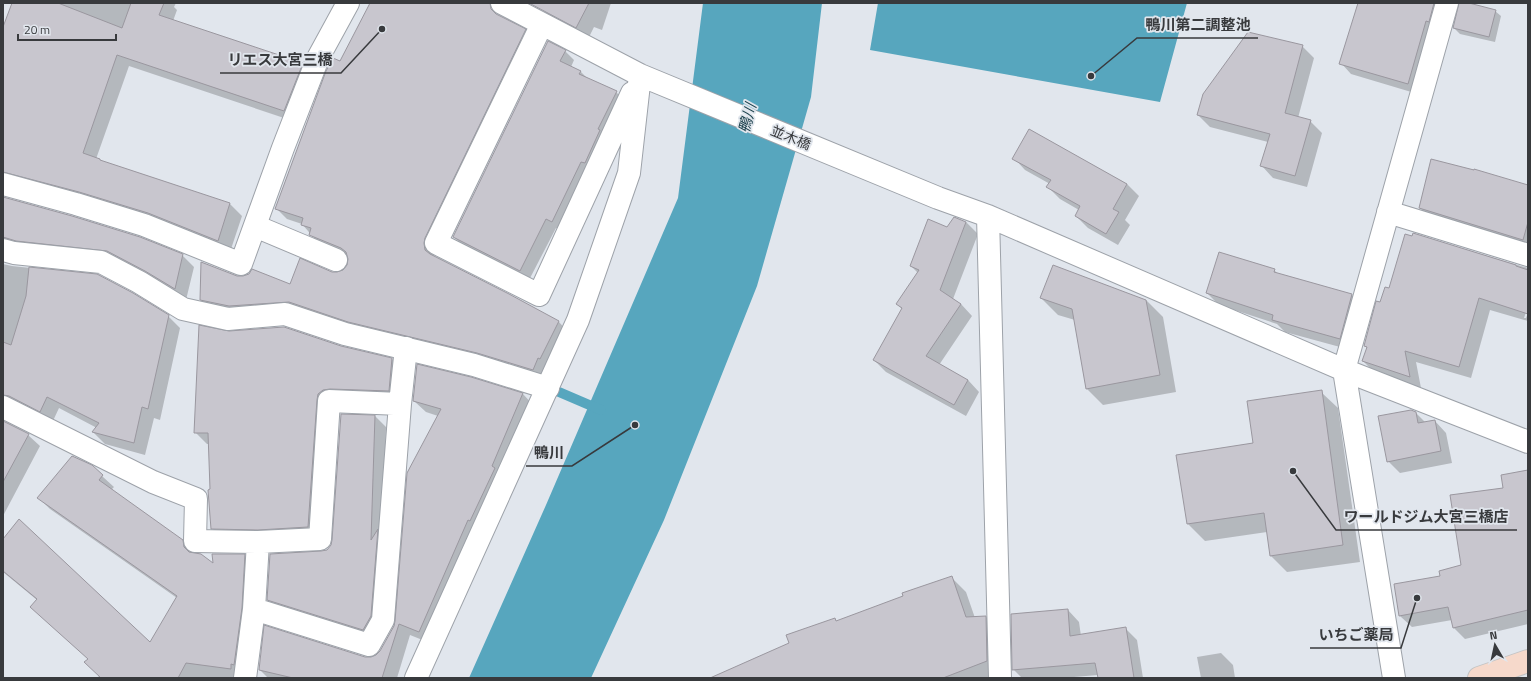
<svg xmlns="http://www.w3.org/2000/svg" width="1531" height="681" font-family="'Titillium Web','Noto Sans JP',sans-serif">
  <rect width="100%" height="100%" fill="#e1e6ed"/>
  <!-- water -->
  <path fill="#57a6be" d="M703,3H822L811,97L757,286L664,520L591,678H469L546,505L678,198Z
    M878,3H1187L1160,102L870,50Z"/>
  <!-- shadow -->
  <path fill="#0003" d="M13,3H176L174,7L177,10L173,21L302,64L314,76L296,122L129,66L96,159L102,162L230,204L242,216L230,252L3,192V30Z
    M371,3H457L520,40L531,50L435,248L434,255L435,257L559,322L569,333L544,380L488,363L211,310L201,300L236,277L290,285L331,273H337L344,271L348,266L349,257L320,245L302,224L287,219L277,209L340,62Z
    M545,3H611L602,30L594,27L588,39L554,21L542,9Z
    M1359,3H1444L1418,94L1351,74L1341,63Z
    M1460,3L1495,11L1501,16L1495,42L1460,34L1454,28Z
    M1302,46L1314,58L1298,118L1310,121L1322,133L1307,187L1273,178L1262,166L1268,142L1210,127L1198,115Z
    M565,51L574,60L571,67L580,71L588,79L616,92L625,101L561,230L556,228L529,280L463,246L454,237Z
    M1029,131L1127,184L1139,196L1125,220L1130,225L1118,245L1088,228L1076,216L1079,210L1060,199L1048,187L1050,184L1025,170L1014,158Z
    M1528,186V250L1432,220L1420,208Z
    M3,198L182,255L194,267L186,300L115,261L3,257Z
    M966,222L978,234L953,299L961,304L972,316L939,365L968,380L979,392L966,416L886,372L874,360L902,309L897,304L918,273L911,266L948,228Z
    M1413,234L1528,268V306L1524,318H1526L1528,313V321L1490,310L1471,378L1416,362L1421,388L1375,373L1363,361L1367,348L1365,346Z
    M3,264L12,266L97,275L168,316L180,328L160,420L154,418L145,455L105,444L93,432L97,428L59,408L52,423L3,414Z
    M1274,270L1278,274L1352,295L1364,307L1351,350L1285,332L1277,324L1219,305L1207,293Z
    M1041,298L1146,300L1163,317L1176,392L1103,405L1086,388L1075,320L1058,315Z
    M229,332L341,347L392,359L404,371L400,402H335L320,539L224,540L212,528L210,444H207L195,432Z
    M470,378L523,394L534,406L430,643L410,635L397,678H268L260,670L376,656L381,652L396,621L438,416L426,412L414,401Z
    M1321,392L1338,408L1360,562L1287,572L1271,556L1267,532L1205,541L1188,524L1178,456L1255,443Z
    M1416,413L1426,423L1435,421L1446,433L1452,463L1400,473L1388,461Z
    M342,415L375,416L386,427L383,535L374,640L279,611L268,600L321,552L327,550L332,546Z
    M3,422L28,435L40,446L3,516Z
    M91,466L114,487L111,490L182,541L194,553L214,565L244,555L255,566L245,678H98L99,675L88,659L37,600L3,572V540L150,644L177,598L50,509L39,498Z
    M1528,471V624L1465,639L1454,628L1452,620L1412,627L1400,616L1442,577L1462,566L1504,489Z
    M952,578L966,592L975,618L986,617L1000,631L995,678H713L837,622Z
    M1068,610L1079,622L1081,636L1125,628L1137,640L1143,678H1099L1098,675L1062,678H1022L1013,669Z
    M1221,653L1233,665L1235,678H1201L1197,657Z"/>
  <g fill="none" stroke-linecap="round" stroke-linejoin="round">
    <!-- stream -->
    <path stroke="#57a6be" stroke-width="10" d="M559,392L601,410"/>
  </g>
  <!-- building -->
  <path fill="#c8c6ce" stroke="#9a979f" d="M12,3H58L122,28L131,3H164L159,15L303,63L284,111L117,55L83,153L100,159V160L230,203L218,241L148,213L79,192L3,172V27Z
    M370,3H490L491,9L496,14L526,29L425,238L424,243L425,250L430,254L509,294L559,321L540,359L538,358L533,370L477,353L348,322L289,302L229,306L200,300L201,262L237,276H243L249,274L252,269L290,284L300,258L332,272H337L343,270L347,265L348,259L346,252L341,248L309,235L311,228L301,225L303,218L275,209L326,71L333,58L340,61Z
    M529,3H589L576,28Z
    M1358,3H1434L1429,22L1426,21L1408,84L1339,64Z
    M1459,3H1469L1496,10L1489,37L1453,28Z
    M1248,32L1303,45L1285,113L1311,120L1295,176L1260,166L1270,134L1197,115L1203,94Z
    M548,41L566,50L560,61L581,71L579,74L617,91L598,129L600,130L585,163L581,162L552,222L546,219L520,271L453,237Z
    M1029,129L1127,184L1113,209L1119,212L1106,234L1075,216L1080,206L1046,187L1051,180L1012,159Z
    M1431,159L1474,170V169L1528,185V222L1523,240L1419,208Z
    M3,197L72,216L140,237L183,254L175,289L145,271L107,251L16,241L3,237Z
    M954,217L966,222L940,290L961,304L926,356L968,380L954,405L873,360L902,308L896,304L919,270L910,266L928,219L947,227Z
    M1413,233L1516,265V266L1528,270V314L1479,298L1459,367L1405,351L1410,377L1362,361L1367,347L1364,346L1376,301L1380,302L1385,287L1389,288L1405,234L1412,236Z
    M1219,252L1275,269L1274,272L1352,294L1340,339L1272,320L1273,315L1206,293Z
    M1053,265L1146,300L1160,375L1086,389L1072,309L1040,298Z
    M29,267L97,274L133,293L169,315L148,409L142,407L134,443L92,432L99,423L47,397L40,412L9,396L3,395V342L11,345L26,296Z
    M199,325L229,331L284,327L341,346L392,358L389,391L330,389L323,390L318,394L317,400L308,527L258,530L211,529L208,490L210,489L208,433H194Z
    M417,364L471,377L523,393L492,466L495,468L470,521L468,520L419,632L399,624L382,678H293L259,670L264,625L365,657H371L376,655L380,651L394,626L395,621L407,473L441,409L413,401Z
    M1322,390L1343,545L1270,556L1264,513L1187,524L1176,455L1253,443L1247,401Z
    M1411,410L1416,412L1418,423L1435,420L1441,451L1387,462L1378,416Z
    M341,414L375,415L371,540L378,529L371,616L363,630L267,600L270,554L321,551L327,550L331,545L332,540Z
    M3,421L29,434L3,482Z
    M72,456L92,465L103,475L99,480L183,540L184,547L189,552L201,554L213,563L212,554H245L242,608L234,665L231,664V669L186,663L178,678H101L84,662L88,659L30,607L37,599L3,571V539L19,519L150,642L177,596L37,498Z
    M1528,470V610L1453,628L1448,607L1399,616L1394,584L1440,576L1439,571L1461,565L1450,495L1503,488L1501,475Z
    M952,576L966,617L986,616L987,661L943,678H710L789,643L786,635L835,618L836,621L903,596L902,593Z
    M1068,609L1070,636L1126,627L1134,678H1098L1095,663L1012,670L1011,614Z"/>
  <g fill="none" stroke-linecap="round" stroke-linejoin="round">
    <defs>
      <path id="pedestrian" d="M3,250L14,253L101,262L139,282L183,309L228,319L285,314L345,334L474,365L548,388"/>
      <path id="minor" d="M502,3L640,75L938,198L988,216L1344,370L1528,442
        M542,24L436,243L539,295L632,93
        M3,184L76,204L144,225L241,264L283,148L318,58L348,3
        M1388,212L1528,255
        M988,216L1000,678
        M255,226L336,260
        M400,404L406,348
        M3,407L153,482L196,499L195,541L258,542L254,609L245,678
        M254,609L369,645L383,620L400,404L329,401L320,539L258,542
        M416,678L578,320L629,173L640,75
        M1394,678L1344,370L1447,3"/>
      <path id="primary" d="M1479,678L1528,661"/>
    </defs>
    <!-- pedestrian casing -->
    <use href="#pedestrian" stroke="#9da2a9" stroke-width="24"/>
    <!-- minor casing -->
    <use href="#minor" stroke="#9da2a9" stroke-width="24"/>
    <!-- primary casing -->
    <use href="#primary" stroke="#c3c4c5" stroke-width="24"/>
    <!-- pedestrian -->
    <use href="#pedestrian" stroke="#fff" stroke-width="22"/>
    <!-- minor -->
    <use href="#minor" stroke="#fff" stroke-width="22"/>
    <!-- primary -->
    <use href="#primary" stroke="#f6d9cb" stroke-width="22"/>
  </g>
  <g text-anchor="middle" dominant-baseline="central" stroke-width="3.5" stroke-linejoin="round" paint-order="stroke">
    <!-- street labels -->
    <g font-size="14" fill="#383a3d" stroke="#e1e6ed">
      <text transform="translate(791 137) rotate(22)">並木橋</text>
    </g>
    <!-- water labels -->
    <g font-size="15" font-style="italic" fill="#1d424d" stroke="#e1e6ed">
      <text transform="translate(747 118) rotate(-75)">鴨川</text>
    </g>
  </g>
  <!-- callouts -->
  <path fill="none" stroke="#383a3d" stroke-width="1.5" d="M1091 76L1137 38H1258M382 29L341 73H220M635 425L572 466H526M1293 471L1336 530H1517M1417 598L1401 648H1310"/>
  <g fill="#383a3d" stroke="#e1e6ed" stroke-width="1.5">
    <circle cx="1091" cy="76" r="4"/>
    <circle cx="382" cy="29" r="4"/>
    <circle cx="635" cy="425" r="4"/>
    <circle cx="1293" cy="471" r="4"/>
    <circle cx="1417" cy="598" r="4"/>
  </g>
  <g font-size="15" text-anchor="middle" font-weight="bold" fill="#383a3d" stroke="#e1e6ed" stroke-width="3.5" stroke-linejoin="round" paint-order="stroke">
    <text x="1198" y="30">鴨川第二調整池</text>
    <text x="280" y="65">リエス大宮三橋</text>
    <text x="549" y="458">鴨川</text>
    <text x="1426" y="522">ワールドジム大宮三橋店</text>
    <text x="1356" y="640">いちご薬局</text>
  </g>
  <!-- border -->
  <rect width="1531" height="681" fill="none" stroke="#383a3d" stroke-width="8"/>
  <!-- north arrow -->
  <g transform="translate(1495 645) rotate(351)" stroke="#e1e6ed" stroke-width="3" paint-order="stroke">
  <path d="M0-3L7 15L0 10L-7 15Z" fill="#383a3d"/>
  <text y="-6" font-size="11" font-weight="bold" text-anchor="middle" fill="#383a3d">N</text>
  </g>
  <!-- scale -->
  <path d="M18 34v6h98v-6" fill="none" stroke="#383a3d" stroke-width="2"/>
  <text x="24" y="34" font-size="12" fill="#383a3d" stroke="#e1e6ed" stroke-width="3" paint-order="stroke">20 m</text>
</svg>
